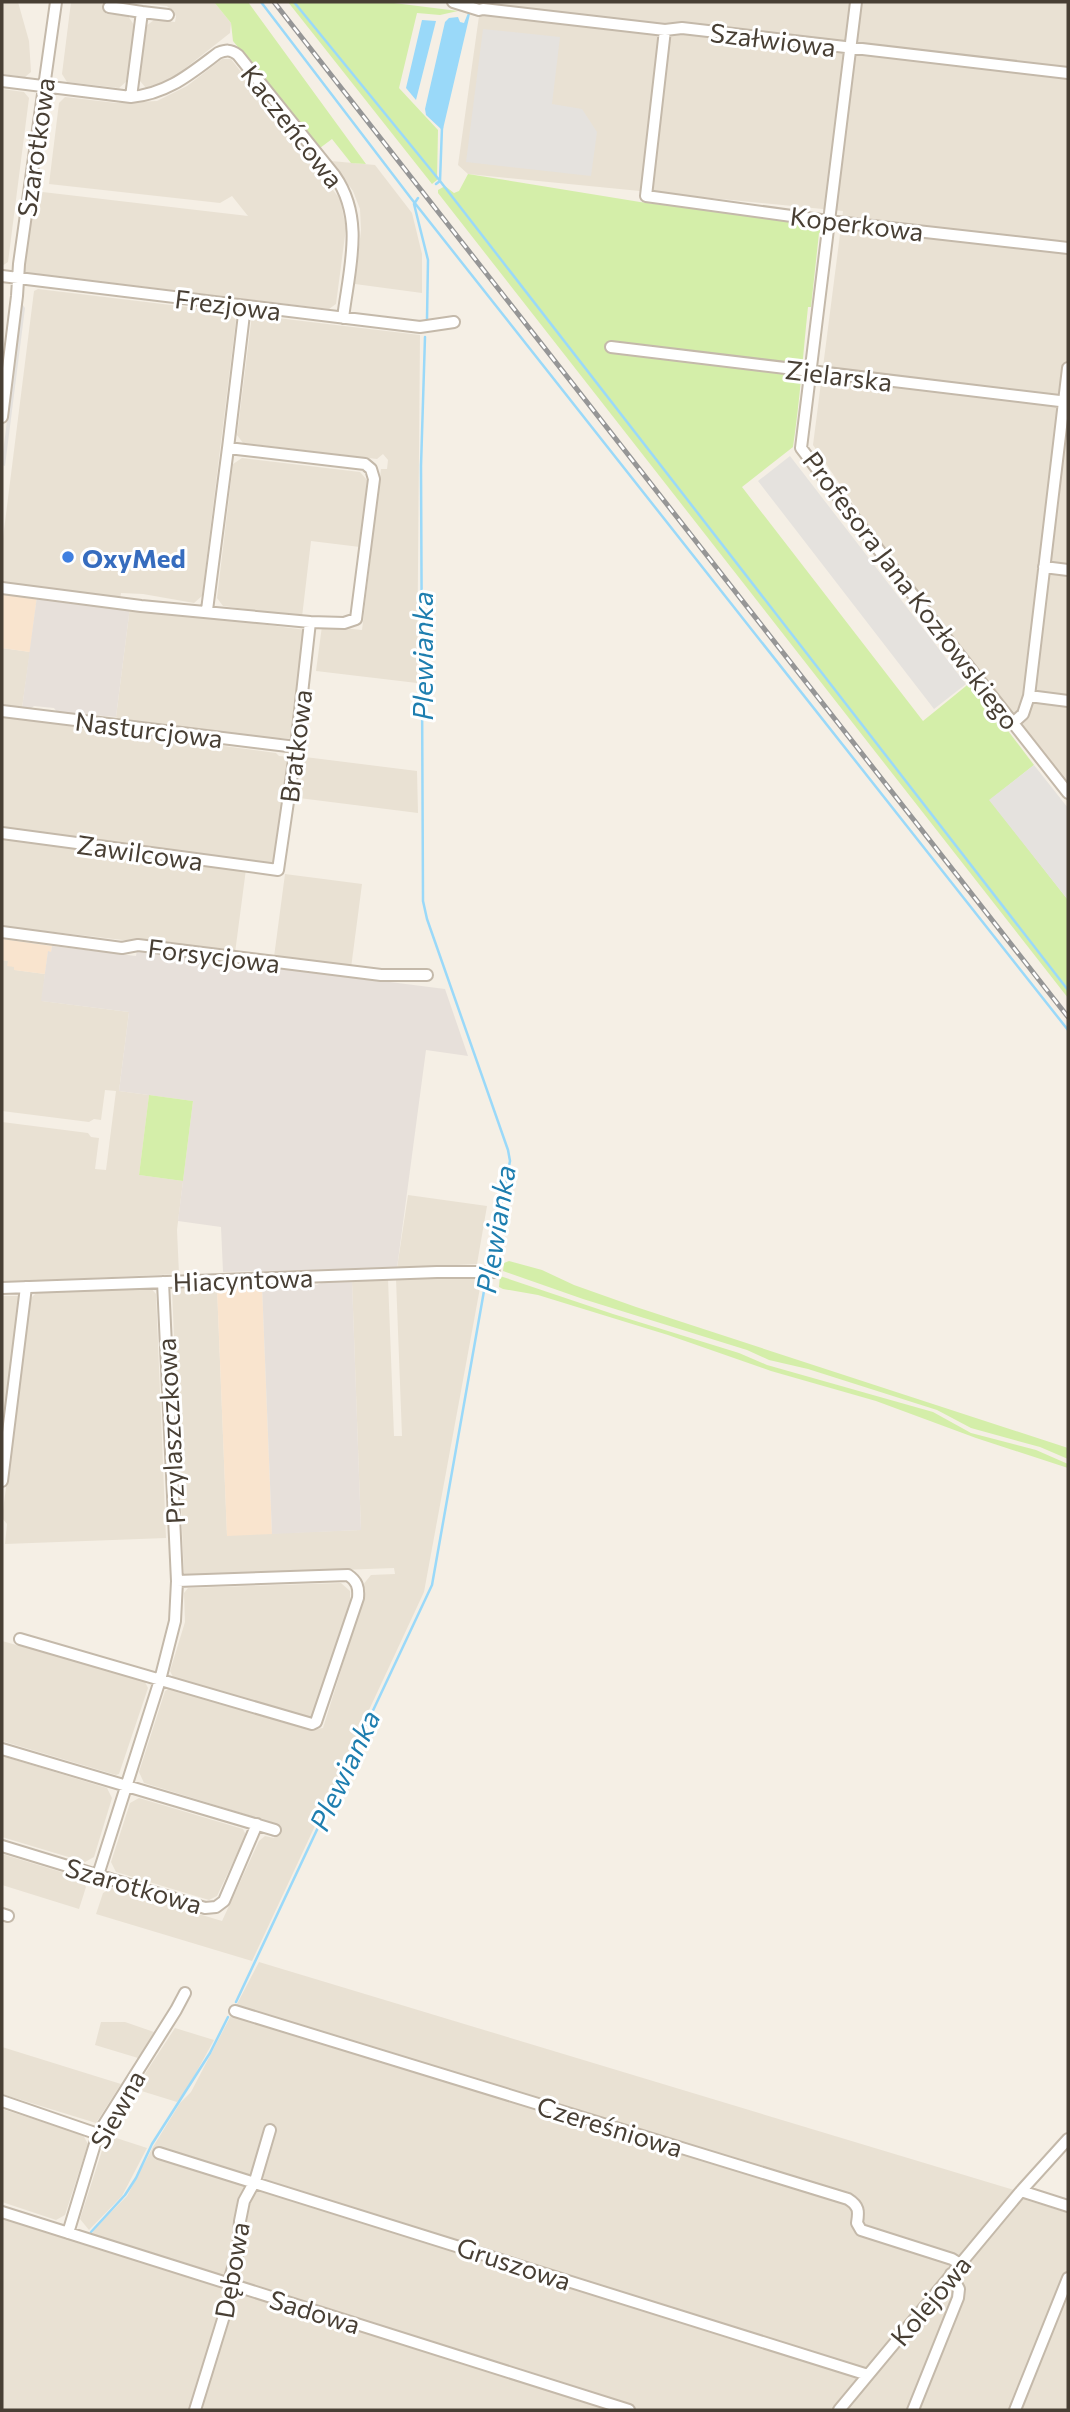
<svg xmlns="http://www.w3.org/2000/svg" width="1070" height="2412" font-family="Commissioner,sans-serif">
  <rect width="100%" height="100%" fill="#f5efe5"/>
  <!-- residential -->
  <path fill="#e9e1d3" d="M2,2H18L29,41L31,72L25,77L2,74Z
    M71,2H107L106,14L128,16L134,25L127,81L119,88L67,82L62,74Z
    M129,2H214L231,23L230,33L178,74L167,81L146,88L140,81L146,26L154,20L175,22L176,16L167,6Z
    M481,2H1068V800L993,707L813,445L843,211L468,174L458,165Z
    M222,59H231L340,199L346,228L336,304L329,309L23,272L34,191L248,216L232,196L220,203L49,184L59,103L65,97L116,103L157,101L187,86Z
    M2,89L24,92L29,98L8,262L2,266Z
    M331,161L375,165L412,213L422,254V293L355,284L361,230L360,209L353,191Z
    M38,289L229,312L236,320L202,596L194,603L143,594L121,593L120,599L2,585V546L34,291Z
    M252,315L420,335L417,683L316,671L322,626L362,630L381,469H387L388,460L383,454L377,459L243,443L237,435Z
    M242,458L360,472L367,480L360,547L311,541L302,617L223,606L217,598L233,464Z
    M130,607L306,630L291,739L281,738L277,740L123,721L116,717Z
    M2,648L30,652L22,708L2,705Z
    M2,717L276,753L279,756L289,757L275,866L2,831Z
    M305,757L417,771L418,813L299,798Z
    M2,838L246,869L235,953L2,926Z
    M285,874L362,884L351,968L274,957Z
    M2,960L8,961L15,967V970L45,974L42,1001L129,1012L119,1091L149,1095L139,1175L183,1181L177,1230L179,1274L2,1282V1122L88,1133L91,1137L99,1138L95,1169L106,1170L116,1091L105,1090L101,1120L94,1119L89,1122L2,1111Z
    M408,1195L487,1206L477,1264L397,1268Z
    M468,1276L482,1277L424,1592L252,1961L96,1914L103,1893L112,1888L222,1921L259,1841L265,1836L274,1838L280,1825L144,1783L139,1772L165,1691L170,1688L309,1730L323,1728L362,1603V1586L371,1575L395,1574L394,1568L184,1576L172,1289L217,1287L227,1535L361,1530L352,1281L388,1279L394,1436H402L396,1279Z
    M150,1287L156,1294L166,1538L5,1544L7,1524L2,1518L31,1298L37,1292Z
    M2,1296H19L2,1429Z
    M341,1583L350,1591V1601L315,1714L308,1718L173,1677L170,1671L185,1622L184,1593L188,1588Z
    M2,1641L20,1646L25,1645L144,1680L148,1688L119,1774L116,1775L2,1741Z
    M2,1756L107,1788L112,1798L94,1857L85,1862L2,1837Z
    M139,1798L243,1829L246,1835L217,1896L209,1900L116,1872L111,1862L130,1803Z
    M2,1854L81,1878L86,1887L79,1909L2,1885Z
    M259,1962L1014,2190L1026,2200L1068,2213V2410H2V2218L85,2243L97,2226L127,2196L153,2147L180,2103L191,2092Z
    M101,2022H125L154,2032L138,2058L95,2045Z
    M175,2028L214,2040L186,2091L177,2102L135,2089Z
    M2,2047L121,2084L96,2123L2,2094Z
    M2,2109L83,2135L88,2144L65,2215L56,2220L2,2202Z
    M107,2135L147,2148L122,2196L89,2230L80,2219Z"/>
  <!-- commercial -->
  <path fill="#f9e4ce" d="M2,591L19,597L23,594L37,596L30,652L2,648Z
    M2,939L52,946L51,952H48L45,974L14,970V967L7,966L8,961L2,960Z
    M262,1285L272,1534L227,1536L217,1287Z"/>
  <!-- industrial -->
  <path fill="#e7e0da" d="M37,596L130,607L116,717L57,712L54,708L34,706L30,709L22,708Z
    M52,946L136,956L137,950L445,989L468,1056L426,1050L397,1268L223,1272L221,1227L178,1221L193,1101L119,1091L129,1012L41,1001L48,951L51,952Z
    M352,1281L361,1530L272,1534L262,1285L307,1283L317,1285L323,1282Z"/>
  <!-- green -->
  <path fill="#d4eea9" d="M214,2H248L366,164L351,163L332,139L320,148L233,41L231,23Z
    M288,2H386L458,11L440,15L417,13L399,88L438,130L437,180L432,184Z
    M468,174L640,202L817,224L822,233H819L811,307H808C803,354 800,400 793,447L742,487L923,721L971,682L1034,765L990,800L1068,900V998L438,193V190L445,186L454,193L459,191Z
    M149,1095L193,1101L183,1181L139,1175Z
    M509,1261L542,1270L574,1285L636,1307L1068,1448V1459L1040,1447L971,1428L937,1410L808,1369L769,1360L747,1350L583,1299L503,1271L504,1263Z
    M500,1276L613,1314L739,1353L767,1365L933,1412L971,1433L1036,1450L1068,1464V1468L976,1438L876,1401L771,1371L668,1335L538,1295L503,1289L499,1287Z"/>
  <!-- parking -->
  <path fill="#e5e2de" d="M483,29L560,37L552,104L582,109L597,132L591,176L466,162Z
    M22,304L25,308L5,466L2,465V460Z
    M790,456L966,684L934,709L758,481Z
    M1034,765L1068,808V900L989,800Z"/>
  <!-- water -->
  <path fill="#9ad9f9" d="M468,13L470,14L443,129H441L426,115L425,109L445,22L449,18L458,17L460,22L464,23Z
    M422,20L436,21L416,100L406,88Z"/>
  <g fill="none" stroke-linecap="round" stroke-linejoin="round">
    <!-- stream -->
    <path stroke="#9ad9f9" stroke-width="2.5" d="M261,2L410,197L1068,1030
      M294,2L440,181L1068,990
      M436,184L440,181L442,127
      M418,198L414,204L428,260L427,319
      M425,337L421,466L423,901L427,919L508,1150L510,1161L489,1267
      M236,2002L432,1585L487,1274
      M91,2232L125,2195L136,2178L152,2144L210,2053L228,2017"/>
    <defs>
      <path id="minor" d="M453,2L479,10L483,9L665,30L682,28L1068,73
        M856,2L801,448L936,625L1068,793
        M109,7L142,12L131,97
        M142,12L168,15
        M665,30L646,196L828,221L1068,248
        M2,81L131,97C167,94 190,74 218,53C226,50 230,49 238,55L335,176C365,219 349,269 343,318
        M2,276L420,327L454,322
        M611,347L1068,402
        M2,417L17,296L19,264L56,2
        M1044,567L1068,570
        M2,588L141,606L310,622L344,623L356,619L374,479L371,469L365,464L228,448L245,306
        M207,610L228,448
        M1029,696L1068,701
        M2,711L296,747
        M1013,723L1023,714L1029,696L1068,368
        M2,833L278,870L296,747L310,622
        M2,932L122,948L138,945L381,975H427
        M2,1288L437,1272H494
        M2,1481L26,1287
        M20,1639L312,1724L316,1722L358,1598C359,1587 357,1581 348,1575L177,1581
        M2,1749L275,1830
        M2,1846L205,1908L216,1907L224,1901L257,1824
        M98,1875L160,1680L175,1621L177,1581L163,1282
        M2,1914L8,1916
        M235,2011L848,2199C859,2206 859,2211 857,2223L861,2230L952,2259L960,2264
        M2,2101L98,2134
        M159,2153L868,2375
        M1021,2191L1068,2206
        M2,2212L629,2410
        M68,2233L98,2134L176,2010L185,1993
        M195,2410L232,2290L230,2278L238,2251L240,2221L244,2201L255,2181L270,2130
        M839,2410L1021,2191L1068,2139
        M913,2410L958,2298L959,2289L951,2274
        M1015,2410L1068,2278"/>
    </defs>
    <!-- minor casing -->
    <use href="#minor" stroke="#c4b9aa" stroke-width="14"/>
    <!-- minor -->
    <use href="#minor" stroke="#fff" stroke-width="10"/>
    <defs>
      <path id="rail" d="M274,2L1068,1017"/>
    </defs>
    <!-- rail casing -->
    <use href="#rail" stroke="#969696" stroke-width="5"/>
    <!-- rail -->
    <use href="#rail" stroke="#fff" stroke-width="2.5" stroke-dasharray="8" stroke-linecap="butt"/>
  </g>
  <!-- markers -->
  <circle fill="#3f7fe0" stroke="#fff" stroke-width="2.5" cx="68" cy="557" r="7"/>
  <g text-anchor="middle" dominant-baseline="central" stroke-width="6" stroke-linejoin="round" paint-order="stroke">
    <!-- street labels -->
    <g font-size="26" fill="#483f34" stroke="#fff">
      <text transform="translate(773 39) rotate(7)">Szałwiowa</text>
      <text transform="translate(293 126) rotate(52)">Kaczeńcowa</text>
      <text transform="translate(35 147) rotate(-82)">Szarotkowa</text>
      <text transform="translate(857 223) rotate(7)">Koperkowa</text>
      <text transform="translate(228 304) rotate(7)">Frezjowa</text>
      <text transform="translate(839 375) rotate(7)">Zielarska</text>
      <text transform="translate(912 590) rotate(53)">Profesora Jana Kozłowskiego</text>
      <text transform="translate(149 729) rotate(7)">Nasturcjowa</text>
      <text transform="translate(295 746) rotate(-83)">Bratkowa</text>
      <text transform="translate(140 852) rotate(8)">Zawilcowa</text>
      <text transform="translate(214 955) rotate(7)">Forsycjowa</text>
      <text transform="translate(243 1279) rotate(-2)">Hiacyntowa</text>
      <text transform="translate(170 1431) rotate(-93)">Przylaszczkowa</text>
      <text transform="translate(134 1885) rotate(16)">Szarotkowa</text>
      <text transform="translate(117 2109) rotate(-61)">Siewna</text>
      <text transform="translate(610 2126) rotate(17)">Czereśniowa</text>
      <text transform="translate(514 2263) rotate(18)">Gruszowa</text>
      <text transform="translate(231 2270) rotate(-80)">Dębowa</text>
      <text transform="translate(930 2300) rotate(-50)">Kolejowa</text>
      <text transform="translate(315 2311) rotate(17)">Sadowa</text>
    </g>
    <!-- shop labels -->
    <g font-size="26" font-weight="bold" fill="#366cbe" stroke="#fff" text-anchor="start">
      <text x="82" y="557">OxyMed</text>
    </g>
    <!-- water labels -->
    <g font-size="28" font-style="italic" fill="#1e7eaf" stroke="#fff">
      <text transform="translate(422 656) rotate(-90)">Plewianka</text>
      <text transform="translate(495 1229) rotate(-81)">Plewianka</text>
      <text transform="translate(344 1770) rotate(-65)">Plewianka</text>
    </g>
  </g>
  <!-- border -->
  <rect width="1070" height="2412" fill="none" stroke="#483f34" stroke-width="7"/>
</svg>
